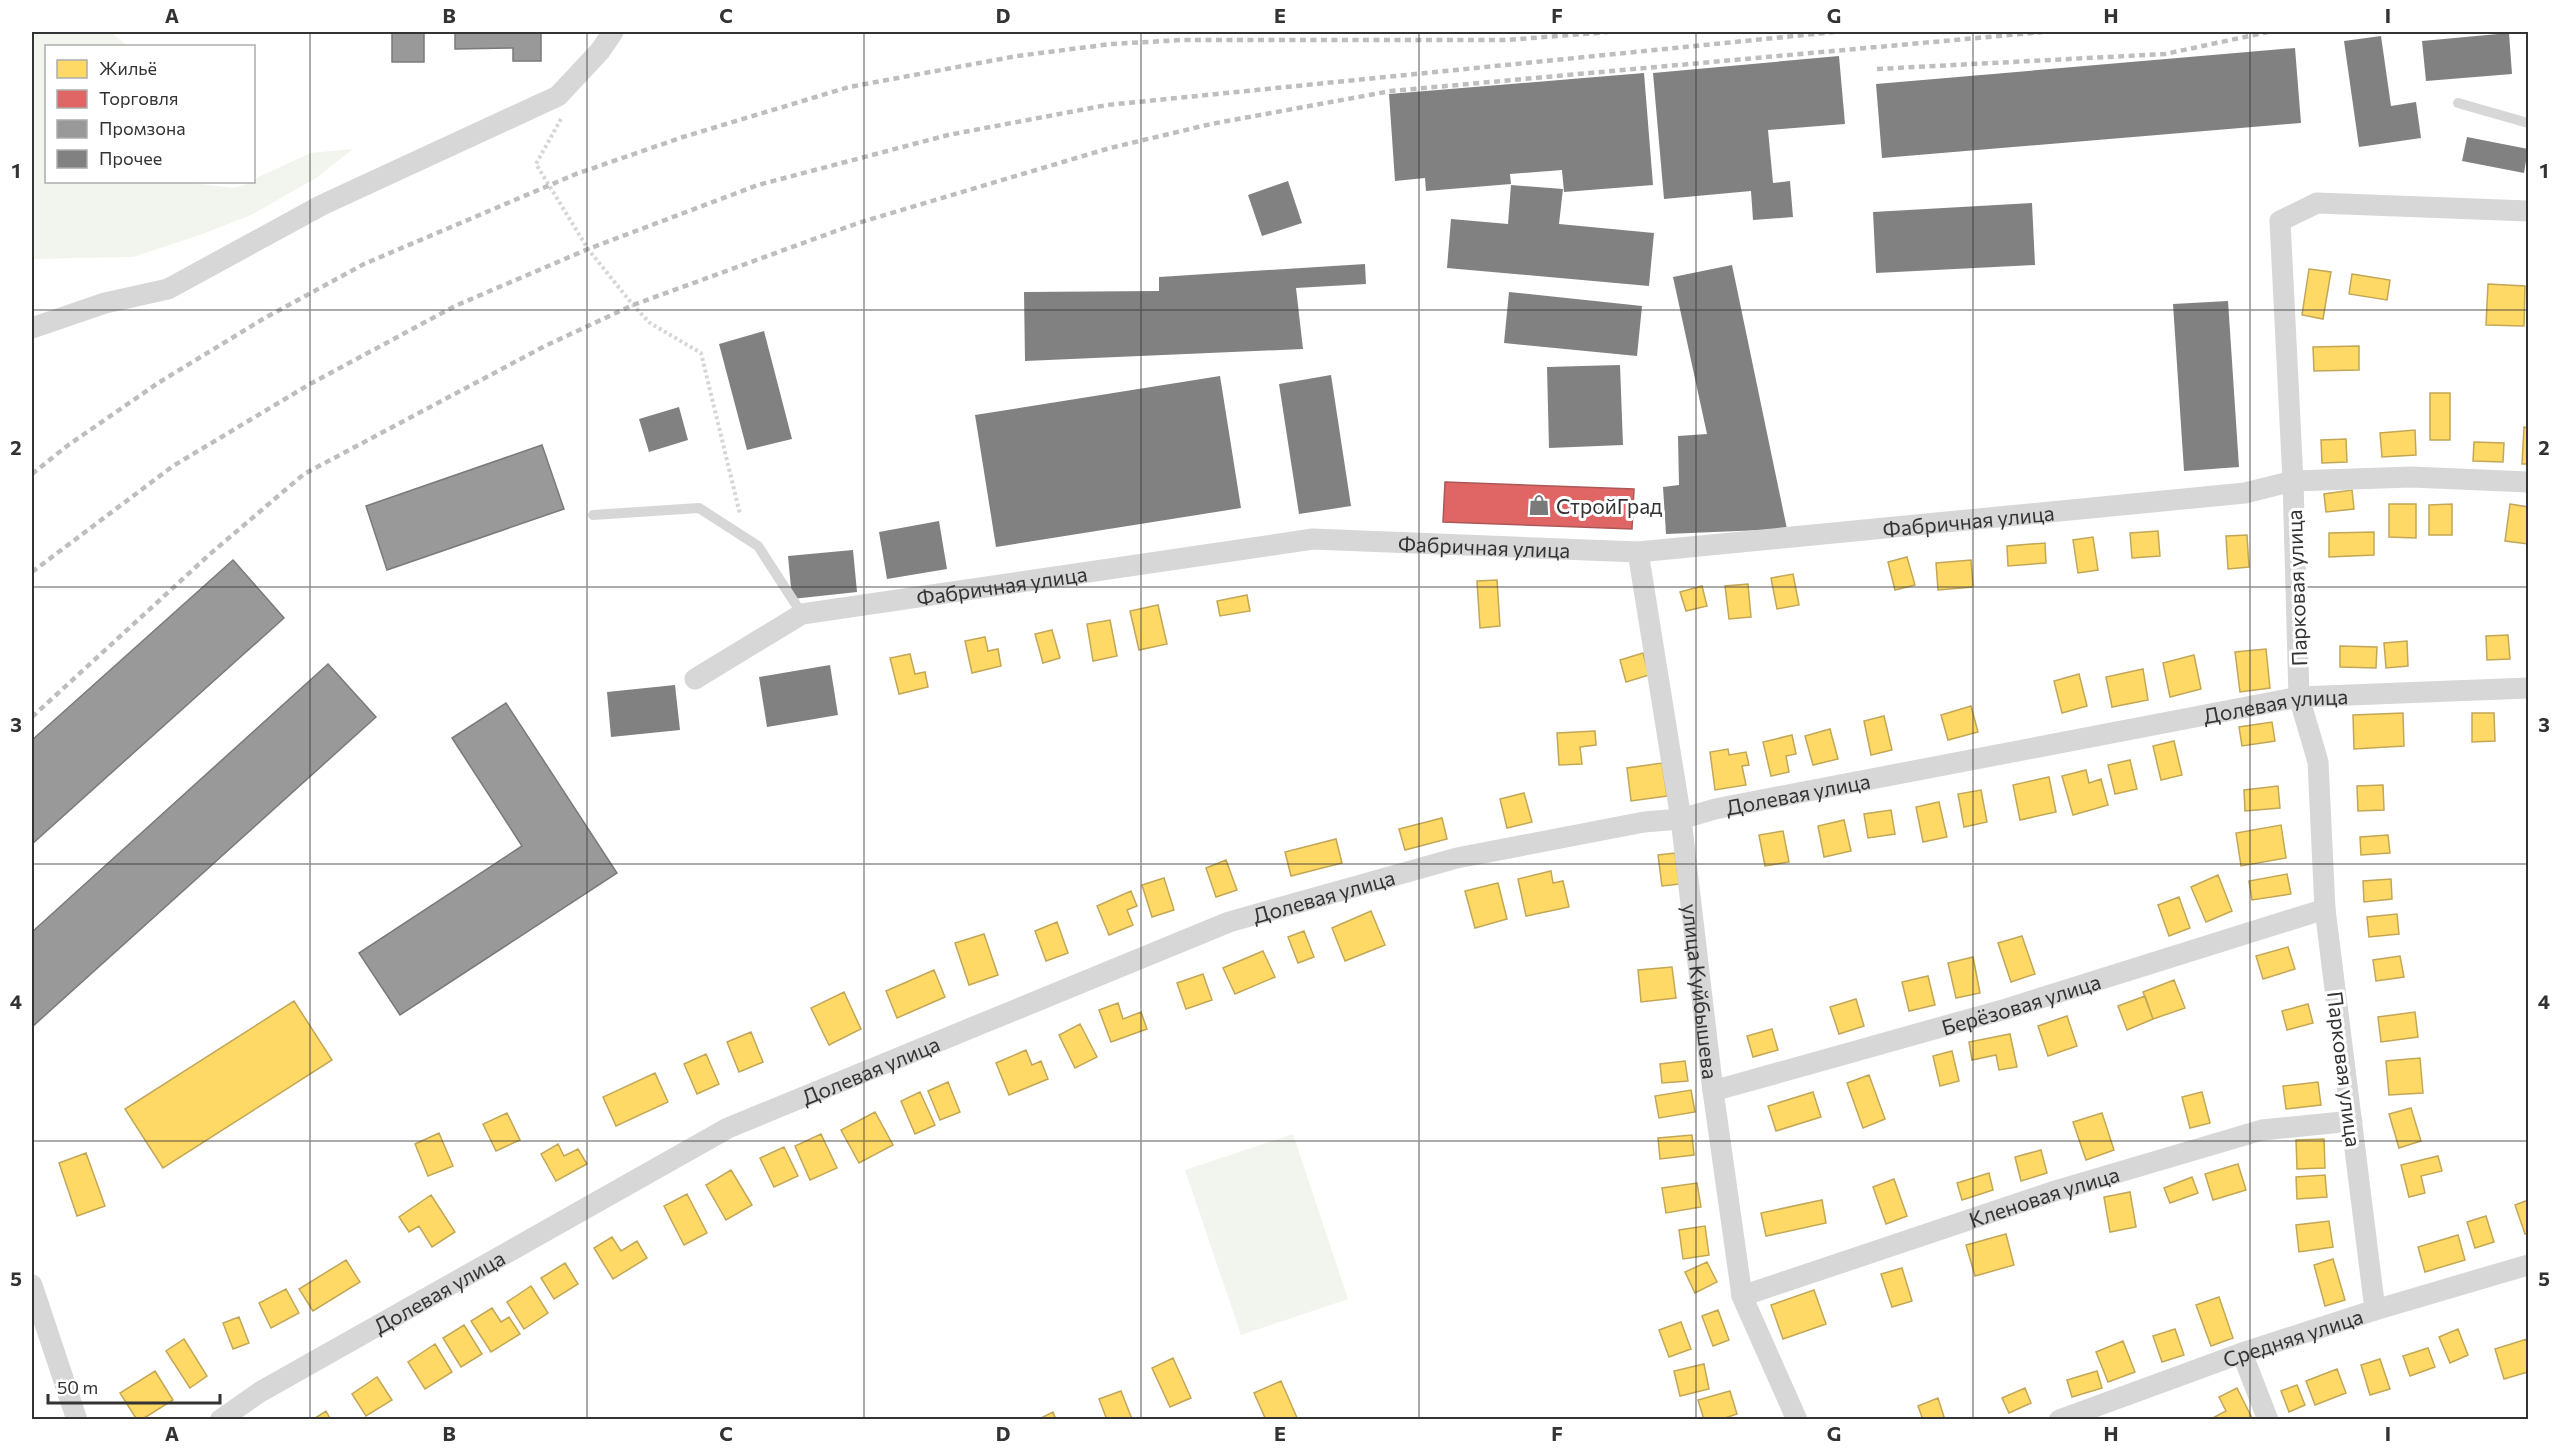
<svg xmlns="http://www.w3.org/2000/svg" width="2560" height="1451" font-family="Commissioner,sans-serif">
  <rect width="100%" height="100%" fill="#fff"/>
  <!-- green -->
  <path fill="#f1f5ed" d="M32,32H110L128,46H46V182H184L234,188L254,182V179L311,153L353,149L316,178L251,215L200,235L133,257L32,259Z
    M1293,1134L1348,1299L1241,1335L1185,1170Z"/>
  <!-- homes -->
  <path fill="#ffd966" stroke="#c2a757" stroke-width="1.5" d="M2309,269L2331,272L2323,319L2302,315Z
    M2352,274L2390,280L2387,300L2349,294Z
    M2488,284L2525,286L2524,326L2486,325Z
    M2359,346V370L2314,371L2313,347Z
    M2430,393H2450V440H2430Z
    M2524,427L2528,428V464H2522Z
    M2415,430L2416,455L2382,457L2380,433Z
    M2346,439L2347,462L2322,463L2321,440Z
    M2474,442L2504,443L2503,462L2473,461Z
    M2352,490L2354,509L2326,512L2324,494Z
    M2389,504H2416V538L2389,537Z
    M2452,504V535H2429V505Z
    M2510,504L2528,507V544L2505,541Z
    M2158,531L2160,556L2132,558L2130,533Z
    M2374,532V555L2329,557V533Z
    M2247,535L2249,567L2228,569L2226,536Z
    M2093,537L2098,570L2078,573L2073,540Z
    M2045,543L2046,563L2008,566L2007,546Z
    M1907,557L1915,585L1895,590L1888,562Z
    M1971,560L1973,587L1938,590L1936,563Z
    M1793,574L1799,605L1777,609L1771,578Z
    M1497,580L1500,626L1480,628L1477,581Z
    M1748,584L1751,617L1729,619L1725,586Z
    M1702,586L1707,606L1686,611L1680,592Z
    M1247,595L1250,611L1220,616L1217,601Z
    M1158,605L1167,644L1139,650L1130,611Z
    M1110,620L1117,656L1093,661L1087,624Z
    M1052,630L1060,658L1043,663L1035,634Z
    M2508,635L2510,659L2487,660L2486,636Z
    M985,637L988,651L998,649L1001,666L972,673L965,641Z
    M2407,641L2408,666L2386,668L2384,643Z
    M2340,646L2377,647L2376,668L2340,667Z
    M2266,649L2270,688L2240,692L2235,652Z
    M1643,653L1649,675L1626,682L1620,660Z
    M910,654L915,674L925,672L928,687L899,694L890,658Z
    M2194,655L2201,689L2170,697L2163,663Z
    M2143,669L2148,700L2112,707L2106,677Z
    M2079,674L2087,706L2062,713L2054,681Z
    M1971,706L1978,732L1948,740L1941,715Z
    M2403,713L2404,746L2354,749L2353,715Z
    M2472,713H2494L2495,741L2472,742Z
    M1884,716L1892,750L1871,755L1864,721Z
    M2272,722L2275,741L2242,746L2239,727Z
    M1830,729L1838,759L1813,765L1805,736Z
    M1595,731L1596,745L1580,747L1582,764L1559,765L1557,733Z
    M1792,735L1796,754L1786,756L1789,772L1771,776L1763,742Z
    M2174,741L2182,775L2161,780L2153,746Z
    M1728,749L1729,755L1746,752L1749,765L1742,766L1746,785L1715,790L1710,752Z
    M2130,760L2137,789L2115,794L2108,765Z
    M1662,763L1667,796L1631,801L1627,768Z
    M2086,770L2089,783L2101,779L2108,805L2073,815L2062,776Z
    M2049,777L2056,812L2020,820L2013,785Z
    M2383,785L2384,810L2358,811L2357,786Z
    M2278,786L2280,808L2245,811L2244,790Z
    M1981,790L1987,822L1964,827L1958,794Z
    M1524,793L1532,822L1507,828L1500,799Z
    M1939,802L1947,837L1923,842L1916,807Z
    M1891,810L1895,834L1868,838L1864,814Z
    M1442,818L1447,839L1405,850L1399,829Z
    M1844,820L1851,851L1824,857L1818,826Z
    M2281,825L2286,858L2241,866L2236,833Z
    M1783,831L1789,862L1765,866L1759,835Z
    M2388,835L2390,853L2361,855L2360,837Z
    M1336,839L1342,863L1291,876L1285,852Z
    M1675,853L1679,884L1662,886L1658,855Z
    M1226,860L1237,890L1216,897L1206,868Z
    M1551,871L1553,883L1563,881L1569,907L1526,916L1518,879Z
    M2287,874L2291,894L2252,900L2249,881Z
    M2218,875L2232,911L2206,922L2191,887Z
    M1164,878L1174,910L1152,917L1142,885Z
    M2391,879L2392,899L2364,902L2363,881Z
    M1498,883L1507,919L1475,928L1465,891Z
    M1131,891L1137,906L1127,910L1133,925L1109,935L1097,906Z
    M2179,897L2190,928L2169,936L2158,905Z
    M1371,911L1385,945L1345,961L1332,928Z
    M2397,914L2399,934L2369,937L2367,917Z
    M1057,922L1068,953L1046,961L1035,931Z
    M1304,931L1314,957L1298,963L1288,937Z
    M984,934L998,975L969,985L955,943Z
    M2022,936L2035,974L2011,982L1998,943Z
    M2288,947L2295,969L2263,979L2256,956Z
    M1263,951L1275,977L1235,994L1223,968Z
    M2400,956L2404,977L2376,981L2373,960Z
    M1973,957L1980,993L1956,998L1948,963Z
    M1672,967L1676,998L1641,1002L1638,970Z
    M934,970L945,997L897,1018L886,991Z
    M1203,974L1212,1000L1186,1009L1177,983Z
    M1928,976L1935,1005L1909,1011L1902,982Z
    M2174,980L2185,1008L2153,1019L2143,992Z
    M844,992L861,1029L829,1045L811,1008Z
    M2145,996L2153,1019L2127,1030L2118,1006Z
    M1856,999L1864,1026L1839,1034L1830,1007Z
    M294,1001L332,1060L163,1168L125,1109Z
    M1118,1003L1123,1019L1141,1012L1147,1029L1111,1042L1099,1010Z
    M2308,1004L2313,1023L2287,1030L2282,1011Z
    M2415,1012L2418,1037L2381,1042L2378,1017Z
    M2067,1016L2077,1046L2048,1056L2038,1026Z
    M1080,1024L1097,1057L1075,1068L1059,1035Z
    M1772,1029L1778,1050L1753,1057L1747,1036Z
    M751,1032L763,1062L739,1072L727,1042Z
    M2010,1034L2017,1067L1999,1070L1996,1055L1972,1060L1969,1042Z
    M1026,1050L1032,1065L1041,1061L1048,1079L1009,1095L996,1063Z
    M1952,1051L1959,1081L1940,1086L1933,1056Z
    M706,1054L719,1084L697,1094L684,1064Z
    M2420,1058L2423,1093L2389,1095L2386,1061Z
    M1685,1061L1688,1081L1662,1083L1660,1064Z
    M655,1073L668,1102L616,1126L603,1097Z
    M1869,1075L1885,1119L1863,1128L1847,1083Z
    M948,1082L960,1112L940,1120L928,1091Z
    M2318,1082L2321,1105L2286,1109L2283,1086Z
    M1691,1090L1695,1112L1659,1118L1655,1096Z
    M920,1092L935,1125L915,1134L901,1101Z
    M1813,1092L1821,1117L1776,1131L1768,1106Z
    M2202,1092L2210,1123L2190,1128L2182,1097Z
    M2411,1108L2421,1141L2399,1148L2389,1114Z
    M875,1112L893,1145L859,1163L841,1130Z
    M507,1113L520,1140L496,1151L483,1124Z
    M2102,1113L2114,1150L2086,1160L2073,1122Z
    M439,1133L453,1166L428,1176L415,1144Z
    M821,1134L837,1168L810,1180L795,1146Z
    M1692,1135L1694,1155L1660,1159L1658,1138Z
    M2324,1139L2325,1168L2297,1169L2296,1140Z
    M558,1144L564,1156L578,1149L587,1164L556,1181L541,1154Z
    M784,1147L798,1176L774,1187L760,1158Z
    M2041,1150L2047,1173L2021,1181L2015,1157Z
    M86,1153L105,1206L77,1216L59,1163Z
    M2438,1156L2442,1171L2421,1176L2425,1193L2409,1197L2401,1165Z
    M2238,1164L2246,1190L2213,1200L2205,1174Z
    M731,1170L752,1205L726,1220L706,1185Z
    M1989,1173L1993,1190L1962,1200L1957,1183Z
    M2325,1175L2327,1197L2297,1199L2296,1177Z
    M2192,1177L2198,1193L2170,1203L2164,1188Z
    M1894,1179L1907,1216L1886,1224L1873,1187Z
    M1697,1183L1701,1207L1666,1213L1662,1188Z
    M2130,1192L2136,1227L2110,1232L2104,1197Z
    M687,1194L707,1233L684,1245L664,1206Z
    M431,1195L455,1232L432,1247L419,1226L409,1232L399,1217Z
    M1822,1200L1826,1223L1766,1236L1761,1213Z
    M2528,1200V1233L2525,1234L2515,1205Z
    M2486,1216L2494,1242L2475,1248L2467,1222Z
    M2329,1221L2333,1247L2299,1252L2296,1225Z
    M1705,1226L1709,1255L1683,1259L1679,1230Z
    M2006,1234L2014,1265L1975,1276L1966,1245Z
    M2458,1235L2465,1260L2425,1272L2418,1247Z
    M612,1237L621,1251L637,1241L647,1258L613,1279L594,1248Z
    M2333,1259L2345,1300L2325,1306L2314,1265Z
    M346,1260L360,1282L313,1311L299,1289Z
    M1707,1262L1717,1282L1695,1293L1685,1272Z
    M565,1263L578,1284L554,1299L541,1278Z
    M1902,1268L1912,1301L1892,1307L1881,1274Z
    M531,1286L548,1313L524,1329L507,1302Z
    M286,1289L299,1313L271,1328L259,1303Z
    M1814,1290L1826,1324L1783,1339L1771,1305Z
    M2219,1297L2233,1338L2211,1346L2196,1305Z
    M492,1308L501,1322L509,1317L520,1334L491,1352L471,1321Z
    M1718,1310L1729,1340L1713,1346L1702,1316Z
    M239,1317L249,1343L233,1349L223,1323Z
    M1681,1322L1691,1349L1669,1357L1659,1330Z
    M464,1325L482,1354L461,1367L443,1338Z
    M2175,1329L2184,1355L2162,1362L2153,1336Z
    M2458,1329L2468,1355L2450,1363L2439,1337Z
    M184,1339L207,1376L190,1388L166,1351Z
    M2527,1339L2528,1372L2504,1379L2495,1349Z
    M2123,1341L2135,1372L2108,1382L2096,1352Z
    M435,1344L452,1372L425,1389L408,1362Z
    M2428,1348L2435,1367L2410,1376L2403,1356Z
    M1173,1358L1191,1398L1170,1407L1152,1368Z
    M2380,1359L2390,1389L2370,1395L2361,1365Z
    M1704,1364L1709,1389L1680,1396L1674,1371Z
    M2337,1369L2346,1393L2315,1405L2306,1381Z
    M155,1371L173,1400L141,1420H137L120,1393Z
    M2097,1371L2102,1388L2072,1397L2067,1380Z
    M377,1377L392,1400L366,1416L352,1394Z
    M1281,1381L1298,1420H1266L1254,1393Z
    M2297,1385L2305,1405L2289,1412L2281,1391Z
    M2025,1388L2031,1403L2009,1413L2002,1398Z
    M2237,1388L2253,1420H2209L2226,1411L2219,1397Z
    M1121,1391L1132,1419L1107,1420L1099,1399Z
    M1730,1391L1737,1414L1719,1420H1704L1698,1400Z
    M1938,1398L1945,1420H1923L1918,1406Z
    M326,1411L331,1420H312Z
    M1053,1412L1056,1420H1037Z"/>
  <!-- shops -->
  <path fill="#e06666" stroke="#ac5757" stroke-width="1.5" d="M1445,482L1634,489L1632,529L1443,522Z"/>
  <!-- industry -->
  <path fill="#999" stroke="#7a7a7a" stroke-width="1.5" d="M392,32H424V62H392Z
    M455,32H541V61H513V48L455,49Z
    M542,445L564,509L387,570L366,506Z
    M233,560L284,618L32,844V740Z
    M328,664L376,717L32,1027V932Z
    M506,703L617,873L400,1015L359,953L522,846L452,738Z"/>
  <!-- building -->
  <path fill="#818181" d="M2509,33L2512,74L2426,81L2422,41Z
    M2381,36L2391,106L2416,102L2421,138L2359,147L2344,41Z
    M2295,48L2301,123L1882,158L1876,84Z
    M1839,56L1845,124L1768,130L1773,183L1790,181L1793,217L1753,220L1751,191L1664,199L1653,73Z
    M1644,73L1653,185L1564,192L1562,170L1510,174L1511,184L1426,191L1425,178L1395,181L1389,94Z
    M2467,137L2528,149L2524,173L2462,161Z
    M1288,181L1302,223L1262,236L1248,195Z
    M1511,185L1563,189L1559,224L1654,233L1649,286L1447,268L1451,219L1508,224Z
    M2032,203L2035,265L1876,273L1873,212Z
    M1365,264L1366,284L1296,288L1303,349L1025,361L1024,292L1159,291V277Z
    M1732,265L1787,529L1666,534L1663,487L1679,485L1678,436L1707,434L1673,277Z
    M1509,292L1642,306L1637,356L1504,343Z
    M2228,301L2239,467L2184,471L2173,304Z
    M764,331L792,439L747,450L719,344Z
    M1620,365L1623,445L1549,448L1547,367Z
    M1331,375L1351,506L1299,514L1279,384Z
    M1220,376L1241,508L996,547L975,415Z
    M679,407L688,440L649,452L639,419Z
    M939,521L947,569L887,579L879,532Z
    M853,550L857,592L792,599L788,556Z
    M830,665L838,715L767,727L759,677Z
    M675,685L680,730L611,737L607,692Z"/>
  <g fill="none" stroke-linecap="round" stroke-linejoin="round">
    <!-- path -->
    <path stroke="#d6d6d6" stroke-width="4" stroke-dasharray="3 3" stroke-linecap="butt" d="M561,119L536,164L588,249L633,305L650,323L701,353L740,514"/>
    <!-- lane -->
    <path stroke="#d7d7d7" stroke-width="10" d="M2458,103L2528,123
      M593,515L699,508L758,546L802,614"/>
    <!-- street -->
    <g stroke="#d7d7d7" stroke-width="21">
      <path d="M32,328L105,303L168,289L322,205L558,96L600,51L613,32"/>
      <path id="s1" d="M1638,552L1681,819L1713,1091L1742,1296L1797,1420"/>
      <path id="s2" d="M695,679L802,614L1313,539L1638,552L2245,493L2293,481L2412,477L2528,482"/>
      <path id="s3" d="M1713,1091L2006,1009L2325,909"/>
      <path d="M32,1285L77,1420"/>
      <path id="s4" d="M1742,1296L2055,1191L2262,1130L2352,1121"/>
      <path d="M2375,1310L2325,909L2318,762L2299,697L2293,481L2280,221L2317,203L2528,211"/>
      <path d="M2242,1353L2268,1420"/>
      <path id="s5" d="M220,1420L260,1392L728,1128L1229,922L1457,858L1644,822L1681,819L1715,809L2299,697L2528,688"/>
      <path id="s6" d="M2059,1420L2242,1353L2375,1310L2528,1265"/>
    </g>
    <!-- rail -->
    <path stroke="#bebebe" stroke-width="4.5" stroke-dasharray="6 4.5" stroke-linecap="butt" d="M1877,69L2165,54L2268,32
      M32,474L67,446L158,383L263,319L364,264L576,174L683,137L849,87L1017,56L1111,44L1182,40H1507L1608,32
      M32,572L173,466L310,384L455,306L588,249L758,185L948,135L1107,105L1834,32
      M32,717L210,554L304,474L545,346L633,305L858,223L1110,148L1211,124L1391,91L2043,32"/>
  </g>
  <!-- grid -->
  <path fill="none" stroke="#333" stroke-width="1.5" stroke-opacity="0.55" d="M310,32V1420M587,32V1420M864,32V1420M1141,32V1420M1419,32V1420M1696,32V1420M1973,32V1420M2250,32V1420M32,310H2528M32,587H2528M32,864H2528M32,1141H2528"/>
  <!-- icons -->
  <defs>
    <symbol id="shop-bare" viewBox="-9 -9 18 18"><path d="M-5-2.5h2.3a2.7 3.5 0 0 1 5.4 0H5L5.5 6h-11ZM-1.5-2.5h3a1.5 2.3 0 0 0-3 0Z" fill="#7a7a7a" stroke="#fff" stroke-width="2.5" paint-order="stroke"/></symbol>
  </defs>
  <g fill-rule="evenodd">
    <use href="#shop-bare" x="1524" y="490" width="30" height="30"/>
  </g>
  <g text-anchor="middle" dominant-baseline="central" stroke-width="6" stroke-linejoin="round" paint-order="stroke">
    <!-- poi labels -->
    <g font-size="21" fill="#333" stroke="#fff" text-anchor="start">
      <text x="1556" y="505">СтройГрад</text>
    </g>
    <!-- street labels -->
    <g font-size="21" fill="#333" stroke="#fff">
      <text stroke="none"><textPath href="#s2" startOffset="1299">Фабричная улица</textPath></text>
      <text stroke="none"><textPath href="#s2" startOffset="813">Фабричная улица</textPath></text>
      <text stroke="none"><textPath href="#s2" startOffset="327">Фабричная улица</textPath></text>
      <text transform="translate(2296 588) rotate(-92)">Парковая улица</text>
      <text stroke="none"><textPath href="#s5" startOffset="2198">Долевая улица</textPath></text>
      <text stroke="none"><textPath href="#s5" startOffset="1712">Долевая улица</textPath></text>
      <text stroke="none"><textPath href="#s5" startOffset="1226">Долевая улица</textPath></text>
      <text stroke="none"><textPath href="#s1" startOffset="444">улица Куйбышева</textPath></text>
      <text stroke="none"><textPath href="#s3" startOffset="320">Берёзовая улица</textPath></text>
      <text stroke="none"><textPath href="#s5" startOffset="740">Долевая улица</textPath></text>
      <text transform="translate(2345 1069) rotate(83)">Парковая улица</text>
      <text stroke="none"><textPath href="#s4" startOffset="318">Кленовая улица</textPath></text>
      <text stroke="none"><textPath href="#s5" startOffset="254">Долевая улица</textPath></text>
      <text stroke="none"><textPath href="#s6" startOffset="248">Средняя улица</textPath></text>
    </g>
  </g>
  <!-- border -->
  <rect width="2560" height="1451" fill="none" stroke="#ffffff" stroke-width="66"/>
  <!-- legend -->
  <rect x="45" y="45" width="210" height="138" fill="#ffffff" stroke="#adadad" stroke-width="1.5"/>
  <rect x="57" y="60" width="30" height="18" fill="#ffd966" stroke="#adadad" stroke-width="1.5"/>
  <text x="99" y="75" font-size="18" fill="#333333">Жильё</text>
  <rect x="57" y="90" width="30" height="18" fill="#e06666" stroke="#adadad" stroke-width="1.5"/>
  <text x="99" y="105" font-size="18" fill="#333333">Торговля</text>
  <rect x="57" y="120" width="30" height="18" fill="#999999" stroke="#adadad" stroke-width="1.5"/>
  <text x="99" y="135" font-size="18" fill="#333333">Промзона</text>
  <rect x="57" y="150" width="30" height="18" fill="#818181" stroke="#adadad" stroke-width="1.5"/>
  <text x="99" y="165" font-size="18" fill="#333333">Прочее</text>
  <!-- scale -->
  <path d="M48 1394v9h172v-9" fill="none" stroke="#333333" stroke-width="3"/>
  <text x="57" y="1394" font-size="18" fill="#333333" stroke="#ffffff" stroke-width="4.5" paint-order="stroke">50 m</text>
  <rect x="33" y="33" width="2494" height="1385" fill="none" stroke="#333" stroke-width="2"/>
  <g font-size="20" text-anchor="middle" font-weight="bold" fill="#333">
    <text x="172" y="23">A</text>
    <text x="449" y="23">B</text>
    <text x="726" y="23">C</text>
    <text x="1003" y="23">D</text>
    <text x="1280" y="23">E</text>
    <text x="1557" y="23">F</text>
    <text x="1834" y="23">G</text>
    <text x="2111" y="23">H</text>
    <text x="2388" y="23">I</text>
    <text x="16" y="178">1</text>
    <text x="2544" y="178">1</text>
    <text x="16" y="455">2</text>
    <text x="2544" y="455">2</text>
    <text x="16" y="732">3</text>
    <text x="2544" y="732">3</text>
    <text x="16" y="1009">4</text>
    <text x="2544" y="1009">4</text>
    <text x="16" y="1286">5</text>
    <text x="2544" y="1286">5</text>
    <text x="172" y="1441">A</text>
    <text x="449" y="1441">B</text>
    <text x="726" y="1441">C</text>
    <text x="1003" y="1441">D</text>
    <text x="1280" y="1441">E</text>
    <text x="1557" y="1441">F</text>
    <text x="1834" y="1441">G</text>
    <text x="2111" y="1441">H</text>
    <text x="2388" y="1441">I</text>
  </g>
</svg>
